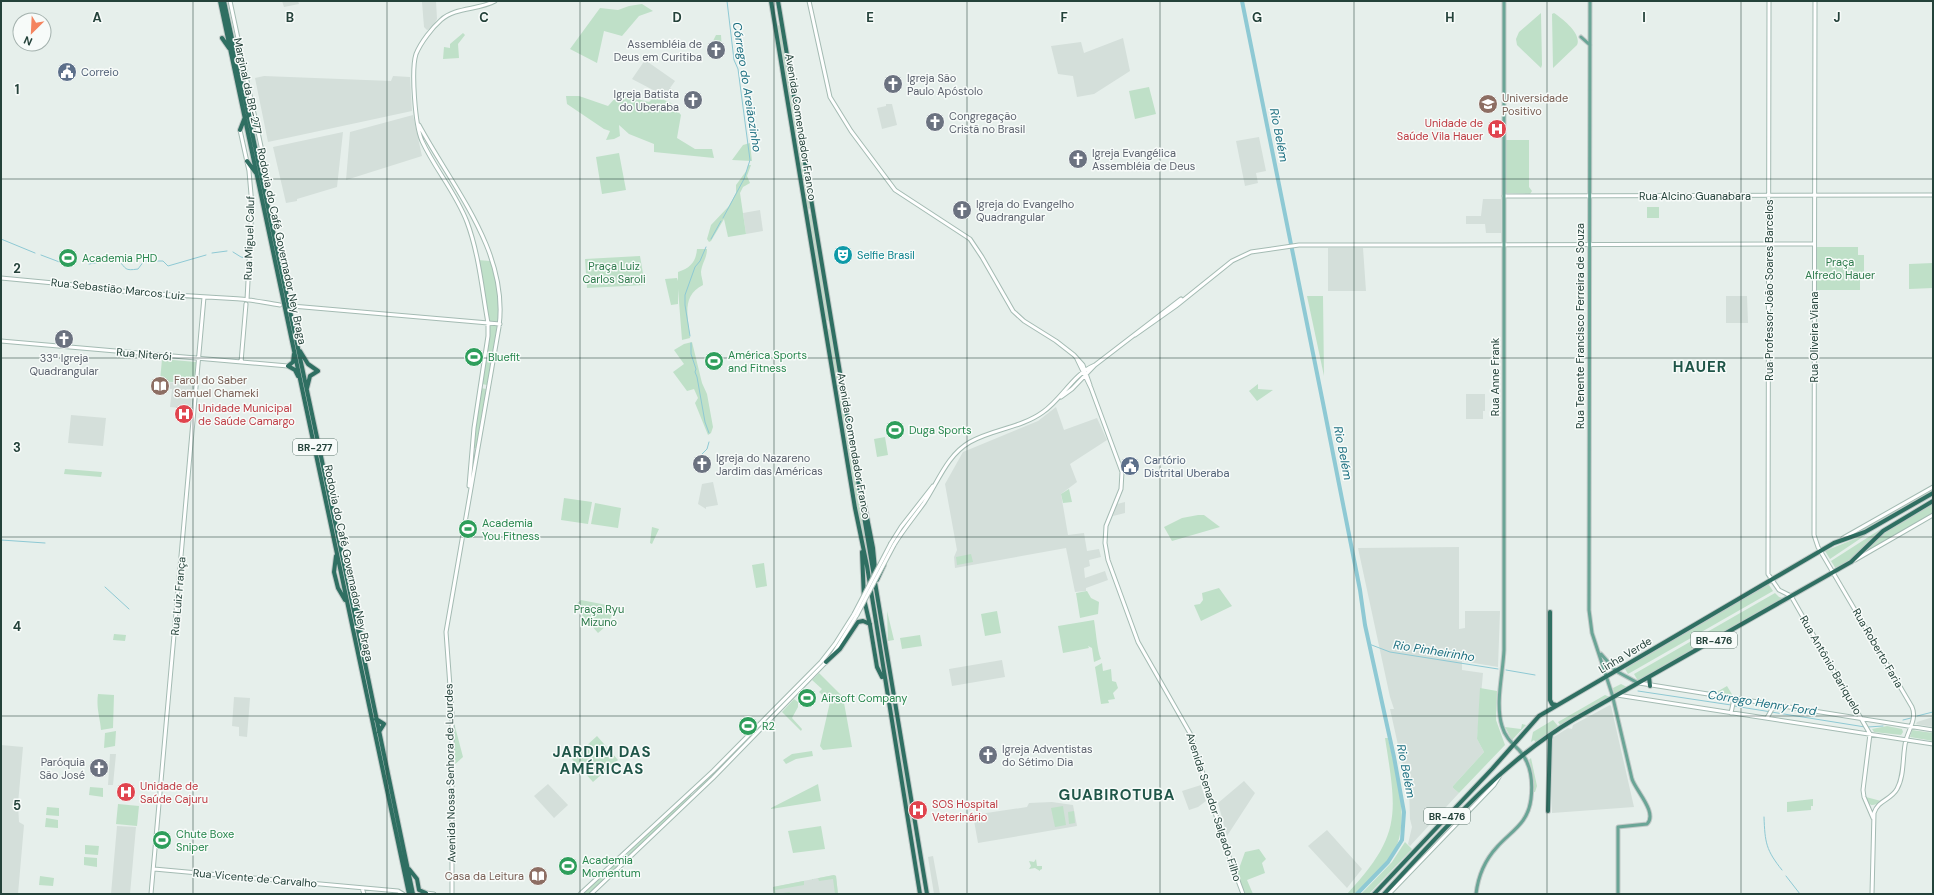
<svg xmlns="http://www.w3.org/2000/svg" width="1934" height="895" font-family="'DM Sans',sans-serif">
  <rect width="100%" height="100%" fill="#e6efeb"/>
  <!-- built -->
  <path fill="#d4dfda" d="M282,1H298L299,4L284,7Z
    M436,1L437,19L431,29L427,30L424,27L422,2Z
    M1123,38L1130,71L1094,94L1077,97L1073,76L1058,74L1051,46L1081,42L1084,53Z
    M645,60L675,81L670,88L676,92L672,97L655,91L632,79Z
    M264,76L391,81L393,76L410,77L412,111L268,142L255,78Z
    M886,104H892L897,125L882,129L877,108L886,106Z
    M413,115L422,156L346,180L350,132Z
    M343,132L337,187L297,199V201L286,203L273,147Z
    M1259,137L1266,171L1256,173L1258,183L1245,186L1236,141Z
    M1483,199H1501V233H1486L1485,224H1466V216H1481Z
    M760,210L763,231L746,234L743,213Z
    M1328,248H1363L1366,291H1328Z
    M1726,296H1747L1748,323H1726Z
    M158,381L193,385L191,409L170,407L172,389L157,388Z
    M1466,394H1485V411H1483V419H1466Z
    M1056,407L1064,430L1097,418L1107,440L1070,464L1077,482L1061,494L1068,535L1084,533L1087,551L1099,549L1101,557L1089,560L1090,566L1084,568L1085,578L1105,571L1108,580L1086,588V591L1075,592L1066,548L955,568L954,557L957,550L945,484L963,452L1038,421Z
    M71,415L106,418L103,446L68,443Z
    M713,482L718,505L706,507V509L698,504L702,484Z
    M1125,502V513L1113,516L1117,504Z
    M1459,547V629L1465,628V611H1500L1498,667L1462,661V670L1483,673L1477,739L1484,752L1453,786V788L1459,793L1410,846L1408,844L1412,827L1410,819L1409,788L1398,745L1390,709H1394L1390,697L1358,548Z
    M1002,660L1005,677L952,686L949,669Z
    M234,697L250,698L247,737L239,736V727L232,726Z
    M1610,705L1611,706L1634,807L1552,813L1551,741L1552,738L1568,728L1572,729L1573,725Z
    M1933,717V727L1916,724L1917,722Z
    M1,745L23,747L18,804L19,822L24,825L18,894H1Z
    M110,754H116L113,785H108Z
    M1244,781L1255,793L1227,836L1218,803Z
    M548,784L568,805L554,818L534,796Z
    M1201,785L1206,801L1198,807L1189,810L1182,791Z
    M1052,802L1073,805L1077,826L978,843L973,815L1027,807L1029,803Z
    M117,826L136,827L130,894H111Z
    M1327,830L1362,869L1347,888L1308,846Z
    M933,856L940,894H934L928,857Z
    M834,875L836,876L838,894H774L773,887Z"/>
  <!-- green -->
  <path fill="#bfe0c8" d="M642,4L653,11L639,16L622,36L604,31L597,63L570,49L600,8L618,10L629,6Z
    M1541,13L1542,65L1541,68L1517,45L1516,39L1519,32Z
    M1554,13C1563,19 1582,34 1577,45L1553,68L1552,14Z
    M776,24L780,26L798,132L794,133Z
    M463,33L465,35L458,44L459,58L443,59L444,47L450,48V44Z
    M716,35H721L722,50L712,43Z
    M1149,87L1156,114L1135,119L1129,91Z
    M631,91L641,100L649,102L655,96L671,103L681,115L677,138L695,149H712L714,158L654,152V144L629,134L619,125L620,136L614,139L606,140L610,131L604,129L567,104L566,96H579L608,106L618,95L629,94Z
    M799,138L811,209L807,208L795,139Z
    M1506,140H1529V187L1532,191L1530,194L1506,193Z
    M750,143L752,161L732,160L743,145Z
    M619,153L626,190L602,194L596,157Z
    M748,165H751L747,176L750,183L743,187L740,193L746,234L728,237L724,219L711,241L709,242L707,239L711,225L729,206L736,193V185L747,170Z
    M1647,207H1659V218H1647Z
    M810,214L812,215L829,321L826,320L808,215Z
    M1816,247H1858V255H1864V276H1860V290H1816Z
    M697,249H707C707,258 702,263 701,272C701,276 703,281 703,285C681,296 688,317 690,338L682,340L678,289V304L671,305L665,279L677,278L678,281V272C691,268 696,261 697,249Z
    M640,256L645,285L587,288L585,259Z
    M478,260L490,261L499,292L498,322L489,321Z
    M1933,263V288L1909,289V264Z
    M1307,296H1323L1324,376Z
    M490,325L497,326L487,385L482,384Z
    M827,329L831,330L872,572L870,574L858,513Z
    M692,342L702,383L707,394L713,427L711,433L708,435L695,403L698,398L694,389L687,391L673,372L684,364L674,350L684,344Z
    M162,359L196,362L194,384L160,381Z
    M1258,384V389L1273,390L1257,401L1249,391Z
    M481,388L486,389L476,448H473Z
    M902,424L904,433L888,435L886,427Z
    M885,437L888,455L877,457L874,439Z
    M65,469L102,472L101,477L64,474Z
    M1933,488V491L1864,530L1848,537Z
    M1069,489L1072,502L1063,503L1061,494Z
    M564,498L592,502L588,524L561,520Z
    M595,503L621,508L618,528L591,524Z
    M1933,503V515L1860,557L1887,530Z
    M1198,515H1204L1220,527L1172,541L1164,527L1182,518Z
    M1879,526L1830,559L1825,551L1857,538Z
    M652,527L659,529L652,544L650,543Z
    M1881,529L1855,556L1836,569L1831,561Z
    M971,554L973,562L957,565L956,557Z
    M764,563L767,586L756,588L752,565Z
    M1767,584L1769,585L1773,591L1628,674L1625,669L1674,637Z
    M1219,588L1232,606L1201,621L1194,605L1200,604L1203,600L1202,593Z
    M1087,591L1091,598L1099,602L1098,614L1080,618L1076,593Z
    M1775,593L1779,597L1783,598L1638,681L1634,674Z
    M874,595H875L891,688H887Z
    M581,600L617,607L606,626L598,633L574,606Z
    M887,611L894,640L888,641Z
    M997,611L1001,633L985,636L981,614Z
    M1094,620C1096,631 1097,650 1101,659L1094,662L1092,648L1088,646L1089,648L1063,653L1058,626Z
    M114,634L126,635L125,641L113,640Z
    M920,635L922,646L902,649L900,638Z
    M1102,663L1103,671L1111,669L1112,681L1116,682L1118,688L1113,693L1115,699L1108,700L1109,703L1101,704L1095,667Z
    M819,673L843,697L852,747L823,750L820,746L830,702L819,692L822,689L812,680Z
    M1621,684L1627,687L1614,694L1613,688Z
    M1727,686L1733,696L1715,693Z
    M1480,688L1497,691L1496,720L1505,745L1459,793L1453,788V786L1484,752L1477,739Z
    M98,694L114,695L113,728L101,730C100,717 96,708 98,694Z
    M892,694L914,823H913L910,822L888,695Z
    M1605,695L1610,697L1560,725L1558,722Z
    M794,699L798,702V707L792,718L802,729L801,731L782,712Z
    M771,713L772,714L731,755Z
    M453,719L463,757L453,766Z
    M1553,720L1558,726L1536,743L1534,740L1531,742L1533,732Z
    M1522,724L1526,725L1512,740L1505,727L1521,729Z
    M1887,726L1902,729L1903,732L1901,735L1874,732L1872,729Z
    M1912,730L1933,733V741L1910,737Z
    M116,731L115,746L104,748L105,733Z
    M597,736L618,760L593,782L572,759Z
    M1385,738H1388C1395,770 1409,813 1397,845C1389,864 1369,879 1355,894H1347C1402,835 1397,814 1385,738Z
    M812,751L813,756L796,759L786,764L783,760L792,754Z
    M1531,758L1537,786L1535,792H1533L1532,769L1529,760Z
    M725,761L727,762L698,791L696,789Z
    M818,784L821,801L771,809V808Z
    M90,787L103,788V797L89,795Z
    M690,794L692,796L624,860L622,859Z
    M1866,797L1881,801C1873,807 1869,807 1866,797Z
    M1813,799V806H1811V810L1787,812V802Z
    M118,804L139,806L137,826L116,824Z
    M1063,806L1066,825L1055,827L1051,808Z
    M47,807L59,808V816L46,815Z
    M1074,811L1075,823L1069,824L1068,812Z
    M46,818L58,820V828L45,827Z
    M821,826L825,849L793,853L788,831Z
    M1405,842L1412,849L1369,894H1361L1392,862Z
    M85,845L99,846L98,855L85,854Z
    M1259,849L1266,859L1262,863L1265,873L1247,880L1253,894H1245L1237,874L1245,852Z
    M84,857L97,858V867L84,865Z
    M1036,859L1037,866H1042V869L1040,870V871L1035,868L1029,869L1031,866L1029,861L1034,862Z
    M619,860L621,863L589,894H582Z
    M834,875L836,876L838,894H835L833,879L819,881L818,878L804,881V885L775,890L776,894L790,892L789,894H774L773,887Z
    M40,876L54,878L53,886L39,885Z"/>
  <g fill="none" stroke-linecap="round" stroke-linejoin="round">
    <!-- stream -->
    <path stroke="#8ec9d4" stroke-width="1" d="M723,218L744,179L750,160L738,69L734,60L727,1
      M1,239L35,253
      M711,239L721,221
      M233,252L241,257L246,258
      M212,253L227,251
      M41,255L70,266
      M106,261L118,260C127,269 124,271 138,269L144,261H163L168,266L206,255
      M89,264L100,262
      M690,336L685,305V295L695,267L700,261L706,247
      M691,343V354L696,369L695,372L697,377L705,422L709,433
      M698,458L707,449L709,442
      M1,540L45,543
      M105,587L129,609
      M1369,644L1390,652L1498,669
      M1506,670L1535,675
      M1638,691L1731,705
      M1734,706L1865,727
      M1917,716L1933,712
      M1903,720L1911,718
      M1868,727L1883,726
      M1764,817C1765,843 1766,850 1782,870
      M1786,876L1800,894"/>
    <!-- river -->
    <path stroke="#8ec9d4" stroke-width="4" d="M1242,1L1323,403L1360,590L1365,625L1394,757L1404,812L1402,840L1388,862L1357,894"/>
    <defs>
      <path id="secondary" d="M230,1L262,151L261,168
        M809,1L830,97L851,131L895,190L970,239L982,257L1013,311L1024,321L1056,341L1074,355L1083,365L1090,385
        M1769,1L1768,574L1779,590L1791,596L1870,734L1863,790L1864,797L1873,818
        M1815,1L1814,535L1818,547L1912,707C1917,718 1909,729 1906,740C1902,755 1905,775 1897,789C1891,800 1878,800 1874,813L1872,894
        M419,125C453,188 509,252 499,327L446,632L452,714V894
        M240,130L249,171L252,206L247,300
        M1504,196L1933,195
        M1443,245L1814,244
        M1,278L75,285L80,287C133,293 187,296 240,299C254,300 266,303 280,305
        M292,306L500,324
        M1135,335L1176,306L1232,261L1251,252L1299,245H1485
        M1,341L288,366
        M1077,359L1091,388L1122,472L1121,489L1106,526L1105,543L1108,560L1138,642L1191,735L1227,851L1243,894
        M241,362L246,304
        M1061,397L1072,389L1095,365L1181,299
        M469,486L474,428L488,336V323C482,290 479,254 467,222C456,193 435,169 422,141C415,125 411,70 416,54C421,42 432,28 441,20C455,7 479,10 495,1
        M1843,538L1933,487
        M891,543L901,527L933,486
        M894,545C903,530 914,517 924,503C938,482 947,455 970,442C993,429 1021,428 1043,412C1062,399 1073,374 1095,365
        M1855,560L1933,515
        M833,654L857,615
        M1639,683L1933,730
        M1617,695L1933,744
        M1731,713L1734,699
        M1767,718L1772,709L1777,707
        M154,869L398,891L403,894
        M362,888L364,894
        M426,893L434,894
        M151,894L204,297
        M580,894L713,771L821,662L835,644L854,614
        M591,894L713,778L827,661
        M1389,894L1494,785L1499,777"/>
      <path id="primary" d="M1590,1L1589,610L1592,633L1612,694L1632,779C1636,791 1658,813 1647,824L1618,827V894
        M1581,37L1590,45
        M1601,654L1616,671L1638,683
        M1476,894C1478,877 1485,860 1497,847C1511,831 1528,824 1531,799C1533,782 1531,763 1519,750C1512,743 1505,737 1502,726C1495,703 1503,674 1504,650V1"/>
      <path id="highway" d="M220,1L409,894
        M224,1L361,644L413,894
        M771,1L855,508L867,566L920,894
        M778,1L927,894
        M222,38L229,48
        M249,111L257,125
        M240,130L245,117
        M247,161L256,173
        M300,351L308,364L318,371
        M294,354L293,362L288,366L295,370L298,376
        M307,388L310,376L318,371
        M864,502L873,548L876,580
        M862,552L864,599L870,625L877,667L882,677
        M336,556L334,572L338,588L345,600
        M350,570L361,630
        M877,580L884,565
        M1550,612V700L1552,704L1556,705
        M826,662L840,649L858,622L863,621L870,624
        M1649,677L1650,686
        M376,719L384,724L379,732
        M1548,811L1550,739L1551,734
        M409,869L417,879L419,890L426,893
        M1374,894L1492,769L1539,716L1834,543L1865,532L1933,493
        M1384,894C1442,832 1499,764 1573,720L1851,562L1883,531L1933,501"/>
    </defs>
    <!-- secondary casing -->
    <use href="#secondary" stroke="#a4bbb3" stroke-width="5"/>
    <!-- primary casing -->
    <use href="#primary" stroke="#c2cac8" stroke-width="5"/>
    <!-- highway casing -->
    <use href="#highway" stroke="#c2cac8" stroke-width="6"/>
    <!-- secondary -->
    <use href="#secondary" stroke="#fff" stroke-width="3"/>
    <!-- primary -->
    <use href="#primary" stroke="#6aa596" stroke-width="3"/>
    <!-- highway -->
    <use href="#highway" stroke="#2f6f62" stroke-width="4"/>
    <defs>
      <path id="secondary-bridge" d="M854,614L891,543
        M857,615L894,545"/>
    </defs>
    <!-- secondary-bridge casing -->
    <use href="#secondary-bridge" stroke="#a4bbb3" stroke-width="5" stroke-linecap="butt"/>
    <!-- secondary-bridge -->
    <use href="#secondary-bridge" stroke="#fff" stroke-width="3"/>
  </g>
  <!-- grid -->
  <path fill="none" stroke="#24423a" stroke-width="1" stroke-opacity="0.55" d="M193,1V894M387,1V894M580,1V894M774,1V894M967,1V894M1160,1V894M1354,1V894M1547,1V894M1741,1V894M1,179H1933M1,358H1933M1,537H1933M1,716H1933"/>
  <!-- icons -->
  <defs>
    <symbol id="church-disc" viewBox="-11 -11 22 22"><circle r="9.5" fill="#6b7280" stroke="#f7fbf9"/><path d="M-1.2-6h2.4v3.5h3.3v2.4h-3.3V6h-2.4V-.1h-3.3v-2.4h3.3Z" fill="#fff"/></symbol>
    <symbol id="civic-disc" viewBox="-11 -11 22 22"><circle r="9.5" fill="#5c6f8a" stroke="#f7fbf9"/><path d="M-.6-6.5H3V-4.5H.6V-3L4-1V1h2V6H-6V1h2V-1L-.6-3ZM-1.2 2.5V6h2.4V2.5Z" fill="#fff"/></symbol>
    <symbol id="university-disc" viewBox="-11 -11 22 22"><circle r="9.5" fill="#8d6e63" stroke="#f7fbf9"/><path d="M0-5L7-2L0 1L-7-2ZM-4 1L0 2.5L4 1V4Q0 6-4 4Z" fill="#fff"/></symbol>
    <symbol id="hospital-disc" viewBox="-11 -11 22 22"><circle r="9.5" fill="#e0444e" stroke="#f7fbf9"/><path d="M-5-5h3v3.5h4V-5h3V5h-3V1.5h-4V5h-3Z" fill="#fff"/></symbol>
    <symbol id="theatre-disc" viewBox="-11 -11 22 22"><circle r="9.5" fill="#0f9aa8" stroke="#f7fbf9"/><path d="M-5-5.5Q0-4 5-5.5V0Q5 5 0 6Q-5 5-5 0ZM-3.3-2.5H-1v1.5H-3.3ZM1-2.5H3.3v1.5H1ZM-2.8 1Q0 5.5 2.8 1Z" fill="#fff"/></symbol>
    <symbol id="stadium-disc" viewBox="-11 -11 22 22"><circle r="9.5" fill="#2e9e5b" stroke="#f7fbf9"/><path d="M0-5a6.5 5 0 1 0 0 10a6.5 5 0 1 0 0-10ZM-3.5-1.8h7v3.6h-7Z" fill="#fff"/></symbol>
    <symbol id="library-disc" viewBox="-11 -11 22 22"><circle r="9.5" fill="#8d6e63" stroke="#f7fbf9"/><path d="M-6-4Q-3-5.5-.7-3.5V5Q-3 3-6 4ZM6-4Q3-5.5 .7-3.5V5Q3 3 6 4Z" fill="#fff"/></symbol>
  </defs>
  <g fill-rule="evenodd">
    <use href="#church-disc" x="705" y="39" width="22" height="22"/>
    <use href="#civic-disc" x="56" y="61" width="22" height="22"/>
    <use href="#church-disc" x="882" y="73" width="22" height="22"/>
    <use href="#church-disc" x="682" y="89" width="22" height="22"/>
    <use href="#university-disc" x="1477" y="93" width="22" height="22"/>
    <use href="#church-disc" x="924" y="111" width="22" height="22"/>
    <use href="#hospital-disc" x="1486" y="118" width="22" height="22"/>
    <use href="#church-disc" x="1067" y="148" width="22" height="22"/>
    <use href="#church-disc" x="951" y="199" width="22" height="22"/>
    <use href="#theatre-disc" x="832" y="244" width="22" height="22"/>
    <use href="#stadium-disc" x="57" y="247" width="22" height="22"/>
    <use href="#church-disc" x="53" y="328" width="22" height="22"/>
    <use href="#stadium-disc" x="463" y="346" width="22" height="22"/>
    <use href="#stadium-disc" x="703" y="350" width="22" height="22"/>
    <use href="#library-disc" x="149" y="375" width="22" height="22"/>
    <use href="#hospital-disc" x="173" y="403" width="22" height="22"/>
    <use href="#stadium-disc" x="884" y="419" width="22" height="22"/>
    <use href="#church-disc" x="691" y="453" width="22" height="22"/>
    <use href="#civic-disc" x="1119" y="455" width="22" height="22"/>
    <use href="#stadium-disc" x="457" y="518" width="22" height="22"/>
    <use href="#stadium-disc" x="796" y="687" width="22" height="22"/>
    <use href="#stadium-disc" x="737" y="715" width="22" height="22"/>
    <use href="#church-disc" x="977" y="744" width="22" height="22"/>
    <use href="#church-disc" x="88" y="757" width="22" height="22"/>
    <use href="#hospital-disc" x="115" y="781" width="22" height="22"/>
    <use href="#hospital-disc" x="907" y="799" width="22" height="22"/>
    <use href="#stadium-disc" x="151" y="829" width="22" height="22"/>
    <use href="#stadium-disc" x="557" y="855" width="22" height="22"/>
    <use href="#library-disc" x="527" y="865" width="22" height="22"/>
  </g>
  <g text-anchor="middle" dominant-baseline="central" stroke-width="3" stroke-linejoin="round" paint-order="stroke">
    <!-- shield labels -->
    <g fill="#f7fbf9" stroke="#637a73" stroke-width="1">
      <rect x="293" y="439" width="44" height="16" rx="3"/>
      <rect x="1691" y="632" width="46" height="16" rx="3"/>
      <rect x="1424" y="808" width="46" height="16" rx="3"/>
    </g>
    <g font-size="10" font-weight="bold" fill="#24423a">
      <text x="315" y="447">BR-277</text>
      <text x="1714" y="640">BR-476</text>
      <text x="1447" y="816">BR-476</text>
    </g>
    <!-- worship labels -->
    <g font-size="11" fill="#5b616d" stroke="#f7fbf9" text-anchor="start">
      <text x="702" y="44" text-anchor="end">Assembléia de<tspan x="702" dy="13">Deus em Curitiba</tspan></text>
      <text x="907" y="78">Igreja São<tspan x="907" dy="13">Paulo Apóstolo</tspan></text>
      <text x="679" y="94" text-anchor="end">Igreja Batista<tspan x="679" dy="13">do Uberaba</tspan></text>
      <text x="949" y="116">Congregação<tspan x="949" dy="13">Cristã no Brasil</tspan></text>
      <text x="1092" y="153">Igreja Evangélica<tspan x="1092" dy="13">Assembléia de Deus</tspan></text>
      <text x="976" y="204">Igreja do Evangelho<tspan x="976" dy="13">Quadrangular</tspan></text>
      <text x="64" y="358" text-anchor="middle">33ª Igreja<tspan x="64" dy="13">Quadrangular</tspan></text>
      <text x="716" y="458">Igreja do Nazareno<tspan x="716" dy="13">Jardim das Américas</tspan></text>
      <text x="1002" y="749">Igreja Adventistas<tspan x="1002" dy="13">do Sétimo Dia</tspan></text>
      <text x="85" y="762" text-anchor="end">Paróquia<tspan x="85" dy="13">São José</tspan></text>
    </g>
    <!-- service labels -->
    <g font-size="11" fill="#4e5e75" stroke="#f7fbf9" text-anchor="start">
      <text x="81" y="72">Correio</text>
      <text x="1144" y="460">Cartório<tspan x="1144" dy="13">Distrital Uberaba</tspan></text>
    </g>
    <!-- street labels -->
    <g font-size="11" fill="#24423a" stroke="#f7fbf9">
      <text transform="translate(248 86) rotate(78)">Marginal da BR-277</text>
      <text transform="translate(801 127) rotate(81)">Avenida Comendador Franco</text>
      <text x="1695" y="196">Rua Alcino Guanabara</text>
      <text transform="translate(249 238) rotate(-88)">Rua Miguel Caluf</text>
      <text transform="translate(282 246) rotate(78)">Rodovia do Café Governador Ney Braga</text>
      <text transform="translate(118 289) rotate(6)">Rua Sebastião Marcos Luiz</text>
      <text transform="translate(1769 290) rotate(-90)">Rua Professor João Soares Barcelos</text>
      <text transform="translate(1580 326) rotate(-90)">Rua Tenente Francisco Ferreira de Souza</text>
      <text transform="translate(1814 337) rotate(-90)">Rua Oliveira Viana</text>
      <text transform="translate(144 354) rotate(5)">Rua Niterói</text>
      <text transform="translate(1495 377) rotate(-90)">Rua Anne Frank</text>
      <text transform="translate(854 446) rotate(80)">Avenida Comendador Franco</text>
      <text transform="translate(349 563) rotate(78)">Rodovia do Café Governador Ney Braga</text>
      <text transform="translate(178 596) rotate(-85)">Rua Luiz França</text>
      <text transform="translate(1878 648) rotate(60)">Rua Roberto Faria</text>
      <text transform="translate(1625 655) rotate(-31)">Linha Verde</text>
      <text transform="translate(1831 665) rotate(60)">Rua Antônio Bariquelo</text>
      <text transform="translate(450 773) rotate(-91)">Avenida Nossa Senhora de Lourdes</text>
      <text transform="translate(1214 807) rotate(72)">Avenida Senador Salgado Filho</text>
      <text transform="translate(255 878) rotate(5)">Rua Vicente de Carvalho</text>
    </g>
    <!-- education labels -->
    <g font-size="11" fill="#785e54" stroke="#f7fbf9" text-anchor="start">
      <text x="1502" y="98">Universidade<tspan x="1502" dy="13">Positivo</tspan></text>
      <text x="174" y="380">Farol do Saber<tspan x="174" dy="13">Samuel Chameki</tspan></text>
      <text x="524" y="876" text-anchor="end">Casa da Leitura</text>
    </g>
    <!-- health labels -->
    <g font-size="11" fill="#be3a42" stroke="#f7fbf9" text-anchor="start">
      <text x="1483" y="123" text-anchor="end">Unidade de<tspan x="1483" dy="13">Saúde Vila Hauer</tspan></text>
      <text x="198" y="408">Unidade Municipal<tspan x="198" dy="13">de Saúde Camargo</tspan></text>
      <text x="140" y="786">Unidade de<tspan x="140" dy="13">Saúde Cajuru</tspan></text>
      <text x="932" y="804">SOS Hospital<tspan x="932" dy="13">Veterinário</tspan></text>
    </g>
    <!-- culture labels -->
    <g font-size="11" fill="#0d838f" stroke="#f7fbf9" text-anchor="start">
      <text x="857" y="255">Selfie Brasil</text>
    </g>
    <!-- leisure labels -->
    <g font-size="11" fill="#27864d" stroke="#f7fbf9" text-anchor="start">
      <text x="82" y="258">Academia PHD</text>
      <text x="728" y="355">América Sports<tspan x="728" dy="13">and Fitness</tspan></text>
      <text x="488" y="357">Bluefit</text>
      <text x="909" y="430">Duga Sports</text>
      <text x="482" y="523">Academia<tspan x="482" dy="13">You Fitness</tspan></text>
      <text x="821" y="698">Airsoft Company</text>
      <text x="762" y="726">R2</text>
      <text x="176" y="834">Chute Boxe<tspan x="176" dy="13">Sniper</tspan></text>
      <text x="582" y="860">Academia<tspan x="582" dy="13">Momentum</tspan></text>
    </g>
    <!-- park labels -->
    <g font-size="11" fill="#2d7a4b" stroke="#f7fbf9">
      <text x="1840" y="262">Praça<tspan x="1840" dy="13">Alfredo Hauer</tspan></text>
      <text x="614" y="266">Praça Luiz<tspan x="614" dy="13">Carlos Saroli</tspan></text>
      <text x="599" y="609">Praça Ryu<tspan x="599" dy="13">Mizuno</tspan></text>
    </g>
    <!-- water labels -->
    <g font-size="12" font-style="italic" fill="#1c6f80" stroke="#f7fbf9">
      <text transform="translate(747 87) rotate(81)">Córrego do Areiãozinho</text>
      <text transform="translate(1279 135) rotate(79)">Rio Belém</text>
      <text transform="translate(1343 453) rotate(79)">Rio Belém</text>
      <text transform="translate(1434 651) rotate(9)">Rio Pinheirinho</text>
      <text transform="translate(1762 703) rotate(9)">Córrego Henry Ford</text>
      <text transform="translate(1406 771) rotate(79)">Rio Belém</text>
    </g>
    <!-- district labels -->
    <g font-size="15" font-weight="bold" letter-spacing="1" fill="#1f5548" stroke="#f7fbf9">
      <text x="1700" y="367">HAUER</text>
      <text x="602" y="752">JARDIM DAS<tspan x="602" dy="17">AMÉRICAS</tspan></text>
      <text x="1117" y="795">GUABIROTUBA</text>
    </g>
  </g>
  <g font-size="13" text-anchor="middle" font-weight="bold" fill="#24423a" stroke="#f7fbf9" stroke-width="3" stroke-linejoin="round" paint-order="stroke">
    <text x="97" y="22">A</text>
    <text x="290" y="22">B</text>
    <text x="484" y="22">C</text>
    <text x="677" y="22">D</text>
    <text x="870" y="22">E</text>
    <text x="1064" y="22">F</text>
    <text x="1257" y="22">G</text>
    <text x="1450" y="22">H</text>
    <text x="1644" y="22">I</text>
    <text x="1837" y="22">J</text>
    <text x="17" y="94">1</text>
    <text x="17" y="273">2</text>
    <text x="17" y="452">3</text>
    <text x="17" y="631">4</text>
    <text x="17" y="810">5</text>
  </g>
  <!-- border -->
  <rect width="1934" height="895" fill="none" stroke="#24423a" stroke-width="4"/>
  <!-- north arrow -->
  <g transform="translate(32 32) rotate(204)"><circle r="19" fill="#f7fbf9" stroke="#a3b1ad"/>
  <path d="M0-3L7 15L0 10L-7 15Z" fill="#f4845f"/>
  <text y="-6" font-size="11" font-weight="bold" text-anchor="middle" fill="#24423a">N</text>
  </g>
</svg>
